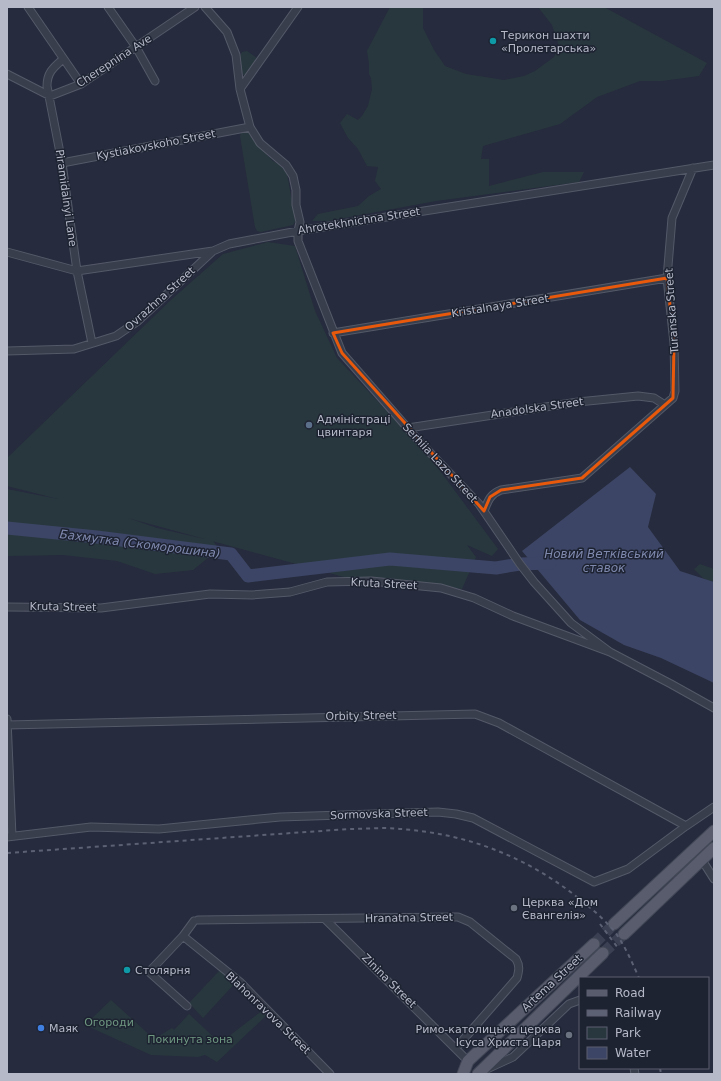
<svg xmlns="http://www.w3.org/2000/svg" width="721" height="1081" font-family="'DejaVu Sans',sans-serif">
  <rect width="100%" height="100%" fill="#262b3d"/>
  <!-- green -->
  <path fill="#28373e" d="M390,7H423V28L434,50L445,66L466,74L504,80L524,76L535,71L554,57L559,46L552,25L538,7H604L707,63L699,76L662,81H640L597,97L560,124L483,146L481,159H489V186L543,172H584L579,182L436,201L328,221H312L318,214L358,206L369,196L381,189L375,181L378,167L367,166L358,149L348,138L340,123L347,114L358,120L362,116L368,106L372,89L371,78L369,74V64L367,51Z
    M247,51L257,58L248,74L243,75L239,58L242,52Z
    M247,130L251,133L259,147L273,161L281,165L287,174L295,217V222L293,225L261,232L257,231L255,227L240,136L242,131Z
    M268,242L295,246L315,311L337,358L429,456L498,549L492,556L467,545L476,557L462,589L390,579L344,577L128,518L157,528L213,541L219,549L193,570L155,574L117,561L63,555L7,556V489L58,499L7,486V458L172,299L223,254Z
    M700,564L714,569V587L703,578L694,569Z
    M220,970L236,982L203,1018L189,1003Z
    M111,1000L154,1039L172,1028L174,1030L189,1014L220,1043L263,1010L267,1015L217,1062L205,1055L198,1057L151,1055L85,1025Z"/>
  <!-- water -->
  <path fill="#3c4565" d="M630,467L656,494L648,527L680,571L714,582V683L661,658L624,645L580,620L522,551Z"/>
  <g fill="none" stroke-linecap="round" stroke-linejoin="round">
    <!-- river -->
    <path stroke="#3c4565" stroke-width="13" d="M7,528L97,537L231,554L248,576L390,559L496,568L520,564L550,563"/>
    <!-- primary-tunnel -->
    <path stroke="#3b4052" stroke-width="11" stroke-dasharray="11 5.5" stroke-linecap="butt" d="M594,944L614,924
      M603,953L624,934"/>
    <defs>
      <path id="street" d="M28,7L81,84
        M108,7L136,47L155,81
        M205,7L227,32L236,55L240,89L250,127L260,143L286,165L293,176L296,190V205L300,222L298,231V241L342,353L419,441L479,504L520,564L534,582L571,623L610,652
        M63,59C54,67 47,72 47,86L62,163L77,271L92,343
        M7,74L50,96L81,84L195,7
        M240,89L298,7
        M62,163L250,127
        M7,252L77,271L213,251L229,244L298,231L714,165
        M333,333L667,278
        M7,351L74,349L116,336L138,321L213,251
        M408,428L578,402L638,396L654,398L665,405
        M484,511C488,501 490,494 501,490L582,478L673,398L675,391L674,343L667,278L672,218L693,168
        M7,607L101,608L210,594L252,595L290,592L327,582L371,581L441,588L474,598L513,616L610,652L671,684L714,708
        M7,719L12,836
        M7,725L475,714L499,723L686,826
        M7,837L91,827L159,829L280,817L438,812L456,814L473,818L594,882L628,869L686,826L714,807
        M702,860L714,879
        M325,919L468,1061
        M198,920L453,917H458L470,922L516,959C520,966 519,970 517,978L456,1048
        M194,921L183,936L240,982L330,1074
        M183,936L149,972L187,1006
        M634,1068L635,1074
        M487,1069L513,1057L569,1004L580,1000"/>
      <path id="primary" d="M614,924L714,831
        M624,934L714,848
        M463,1074L468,1061L594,944
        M478,1074L603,953"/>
    </defs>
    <!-- street casing -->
    <use href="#street" stroke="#545968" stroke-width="9"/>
    <!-- primary casing -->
    <use href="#primary" stroke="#424756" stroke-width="13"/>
    <!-- street -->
    <use href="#street" stroke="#393e4d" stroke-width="7"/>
    <!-- primary -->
    <use href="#primary" stroke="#585c6d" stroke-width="11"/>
    <!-- rail -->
    <path stroke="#5c6174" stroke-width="2" stroke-dasharray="4 4" stroke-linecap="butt" d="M7,853L349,829C366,829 384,827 401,829C467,834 525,856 577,897C591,908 604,919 615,932C625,946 632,962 639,978
      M600,924L618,948
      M660,1068L661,1074"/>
  </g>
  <!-- marked area -->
  <path fill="none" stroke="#e8590c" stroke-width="3" stroke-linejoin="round" d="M667,278L674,343L673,398L582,478L501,490L490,497L484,511L342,353L333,333Z"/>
  <!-- markers -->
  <g fill="#0f9aa8" stroke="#1e2332" stroke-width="1.5">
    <circle cx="493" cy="41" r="4"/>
    <circle cx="127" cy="970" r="4"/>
  </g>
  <circle fill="#5c6f8a" stroke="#1e2332" stroke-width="1.5" cx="309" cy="425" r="4"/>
  <g fill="#6b7280" stroke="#1e2332" stroke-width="1.5">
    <circle cx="514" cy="908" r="4"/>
    <circle cx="569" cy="1035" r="4"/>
  </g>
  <circle fill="#3f7fe0" stroke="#1e2332" stroke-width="1.5" cx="41" cy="1028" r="4"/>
  <g text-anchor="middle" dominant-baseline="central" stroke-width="3" stroke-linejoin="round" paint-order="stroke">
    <!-- poi labels -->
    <g font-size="11" fill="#b5b9c8" stroke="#1e2332" text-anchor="start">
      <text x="501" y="35">Терикон шахти<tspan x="501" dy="13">«Пролетарська»</tspan></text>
      <text x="317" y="419">Адміністраці<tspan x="317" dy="13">цвинтаря</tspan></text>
      <text x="522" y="902">Церква «Дом<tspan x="522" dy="13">Євангелія»</tspan></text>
      <text x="135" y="970">Столярня</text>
      <text x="49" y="1028">Маяк</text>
      <text x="561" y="1029" text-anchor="end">Римо-католицька церква<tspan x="561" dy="13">Ісуса Христа Царя</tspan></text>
    </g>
    <!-- street labels -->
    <g font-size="11" fill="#b5b9c8" stroke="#1e2332">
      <text transform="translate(114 61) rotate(-33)">Cherepnina Ave</text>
      <text transform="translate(156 145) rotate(-11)">Kystiakovskoho Street</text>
      <text transform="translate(66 198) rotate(82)">Piramidalnyi Lane</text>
      <text transform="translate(359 221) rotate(-9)">Ahrotekhnichna Street</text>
      <text transform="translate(160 299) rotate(-42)">Ovrazhna Street</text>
      <text transform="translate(500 306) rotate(-9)">Kristalnaya Street</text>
      <text transform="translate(672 311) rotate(-94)">Turanska Street</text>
      <text transform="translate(537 408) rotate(-8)">Anadolska Street</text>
      <text transform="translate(440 463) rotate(47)">Serhiia Lazo Street</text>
      <text transform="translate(384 584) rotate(3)">Kruta Street</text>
      <text transform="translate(63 607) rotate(1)">Kruta Street</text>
      <text transform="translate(361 716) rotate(-1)">Orbity Street</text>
      <text transform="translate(379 814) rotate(-2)">Sormovska Street</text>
      <text transform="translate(409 918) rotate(-1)">Hranatna Street</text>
      <text transform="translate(389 981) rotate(45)">Zinina Street</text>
      <text transform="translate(552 983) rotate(-43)">Artema Street</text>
      <text transform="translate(268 1013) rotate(44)">Blahonravova Street</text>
    </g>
    <!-- park labels -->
    <g font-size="11" fill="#6e9780" stroke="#1e2332">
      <text x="109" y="1022">Огороди</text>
      <text x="190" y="1039">Покинута зона</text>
    </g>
    <!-- water labels -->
    <g font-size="12" font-style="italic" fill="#7f89ae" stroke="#1e2332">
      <text transform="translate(140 544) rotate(7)">Бахмутка (Скоморошина)</text>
      <text x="604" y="554">Новий Ветківський<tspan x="604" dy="14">ставок</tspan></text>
    </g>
  </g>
  <!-- border -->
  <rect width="721" height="1081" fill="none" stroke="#b5b9c8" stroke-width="16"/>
  <!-- legend -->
  <rect x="579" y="977" width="130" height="92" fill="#1e2332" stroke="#5a5f6e"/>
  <rect x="587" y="990" width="20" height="6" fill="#585c6d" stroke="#5a5f6e"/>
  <text x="615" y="997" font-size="12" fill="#b5b9c8">Road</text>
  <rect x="587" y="1010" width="20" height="6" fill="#5c6174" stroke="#5a5f6e"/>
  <text x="615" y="1017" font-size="12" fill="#b5b9c8">Railway</text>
  <rect x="587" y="1027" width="20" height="12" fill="#28373e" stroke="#5a5f6e"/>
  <text x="615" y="1037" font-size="12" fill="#b5b9c8">Park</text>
  <rect x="587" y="1047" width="20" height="12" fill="#3c4565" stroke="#5a5f6e"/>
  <text x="615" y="1057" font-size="12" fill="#b5b9c8">Water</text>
</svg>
